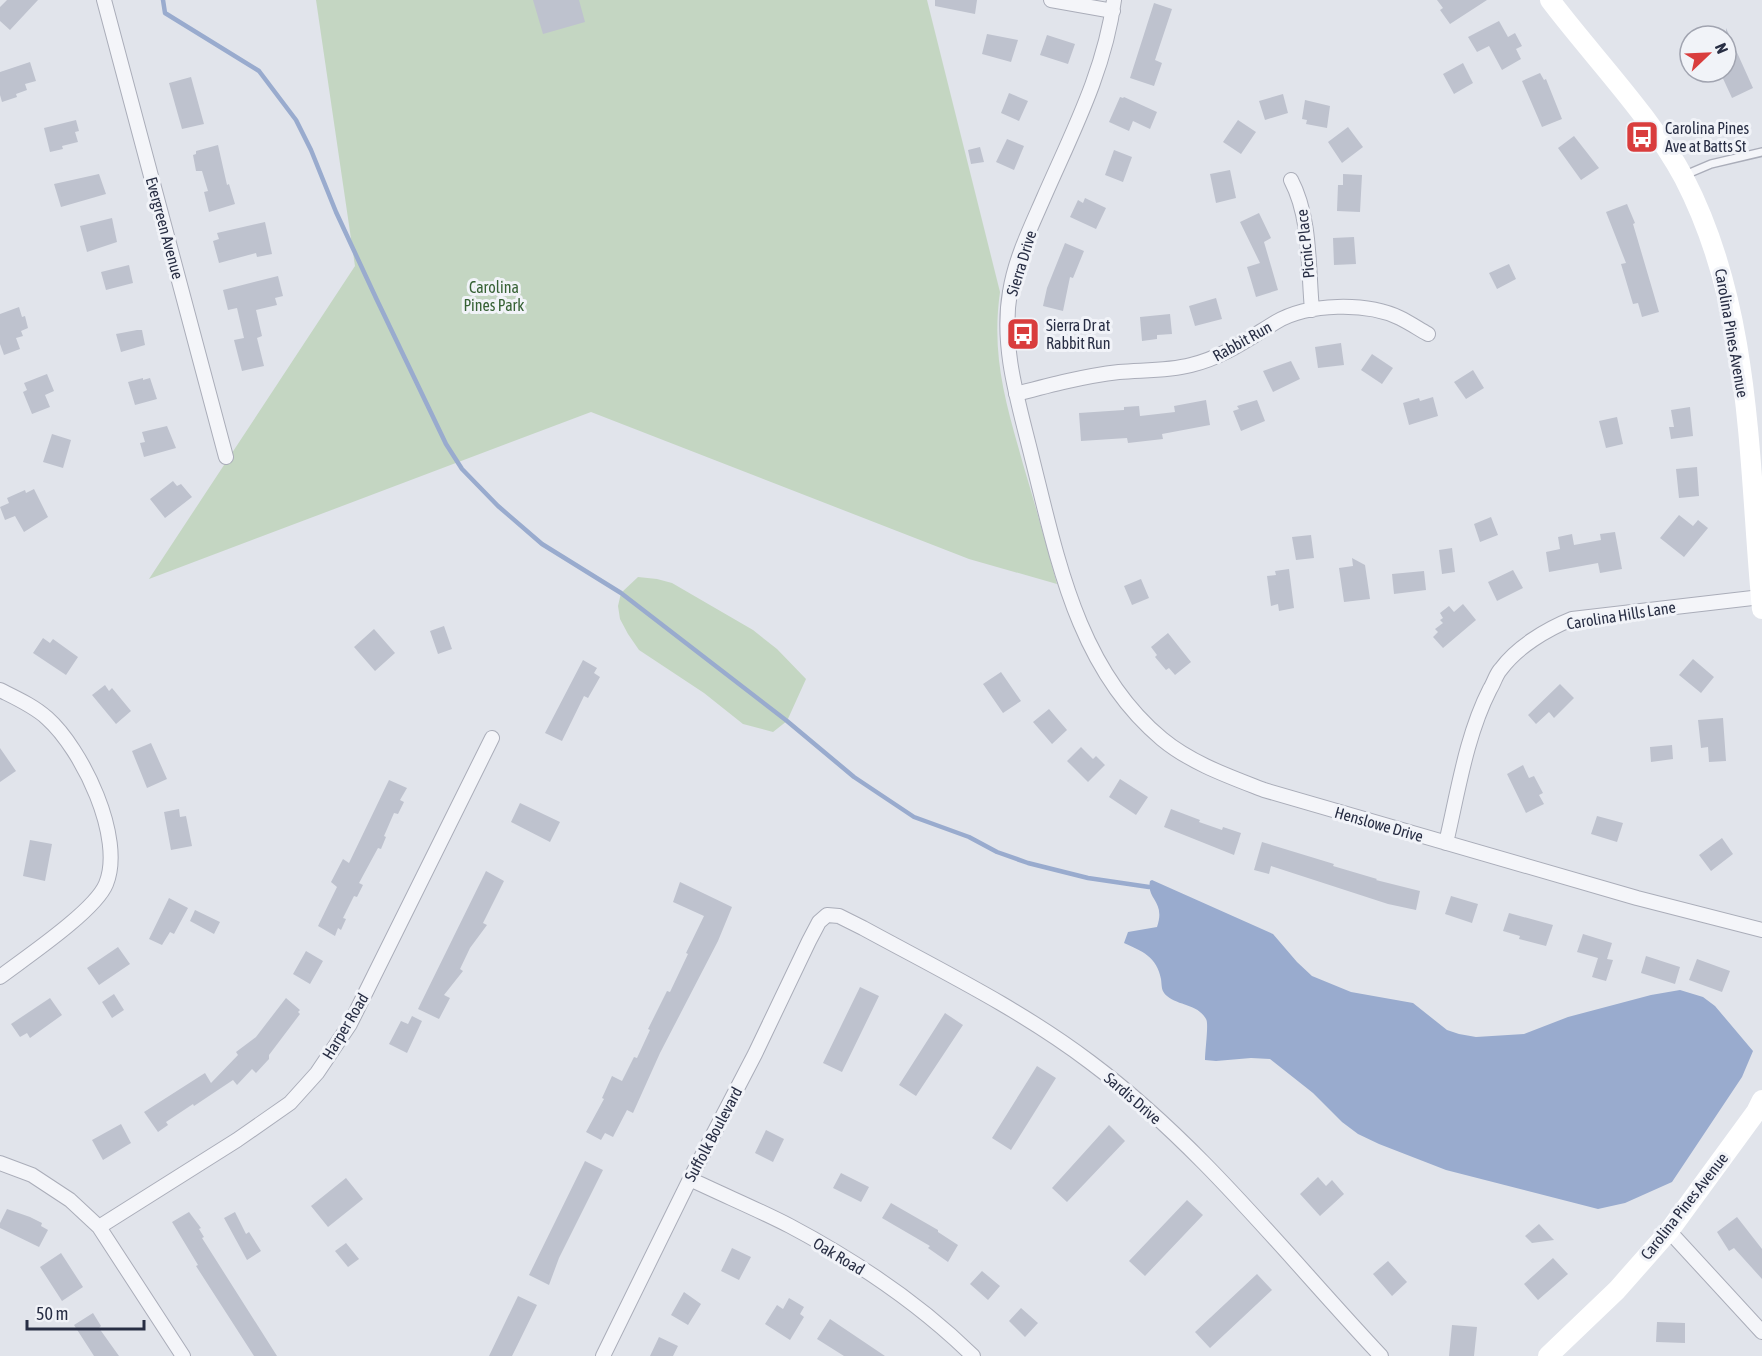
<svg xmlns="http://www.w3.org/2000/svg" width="1762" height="1356" font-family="'Asap Condensed',sans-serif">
  <rect width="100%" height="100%" fill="#e1e4eb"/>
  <!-- green -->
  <path fill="#c4d6c2" d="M316,0H927L1000,292C991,357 1006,403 1023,464C1035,504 1046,544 1057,584L969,559L591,412L149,579L355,266Z
    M638,577L657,579L672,583L753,630L777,649L806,679L787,721L773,732L743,724L704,693L639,650L628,634L620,619L618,606L621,593Z"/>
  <!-- water -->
  <path fill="#99abce" d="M1152,880L1273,934L1297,962L1312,976L1351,992L1413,1003L1447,1030L1459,1034L1476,1037L1524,1034L1568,1017L1651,995L1680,990L1703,997L1715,1006L1753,1051L1742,1077L1672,1182L1625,1203L1598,1209L1446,1170L1379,1144L1358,1134L1342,1122L1313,1093L1270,1059L1251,1058L1216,1061L1205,1060C1205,1050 1209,1023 1206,1019C1198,1004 1179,1006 1167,996C1161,991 1162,987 1161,979C1157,957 1142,951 1124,943L1128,932L1157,927C1166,901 1146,900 1150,881Z"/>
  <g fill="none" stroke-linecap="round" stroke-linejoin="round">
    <!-- stream -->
    <path stroke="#99abce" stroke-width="4.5" d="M163,0L165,13L259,71L296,120L311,150L336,212L376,298L446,444L462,469L498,506L542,544L621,593L787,721L854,777L914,817L969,837L997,852L1028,863L1088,878L1149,887"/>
  </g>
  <!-- building -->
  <path fill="#bec2ce" d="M7,0H38L10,30L0,21V7Z
    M533,0H579L585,22L543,34Z
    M935,0H977L975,14L935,6Z
    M1437,0H1487L1450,24L1440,10L1443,8Z
    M1154,3L1172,9L1155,60L1162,63L1154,86L1130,78Z
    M1499,21L1508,37L1515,33L1522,46L1516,49L1521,59L1502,70L1489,46L1477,52L1468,37Z
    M1726,28L1753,88L1732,98L1720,72H1726Z
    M987,34L1018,40L1011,62L982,54Z
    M1047,35L1075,44L1068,64L1040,55Z
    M30,62L36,81L25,84L27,90L16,94L17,97L2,102L0,95V72Z
    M1463,63L1473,83L1454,94L1443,74Z
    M1540,73L1544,80L1546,79L1562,119L1542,127L1522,81Z
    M191,77L204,124L182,129L169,83Z
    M1009,93L1028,101L1019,121L1001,113Z
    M1283,94L1288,113L1265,120L1259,101Z
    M1120,97L1123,98L1124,97L1157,112L1150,129L1133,121L1129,131L1109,122Z
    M1305,100L1330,106L1327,128L1306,124L1307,120L1302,119Z
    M76,120L79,131L75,132L78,142L62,146L63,149L50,152L44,128Z
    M1238,120L1256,132L1241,154L1223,142Z
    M1348,127L1363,147L1342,163L1328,142Z
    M1574,136L1599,168L1581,180L1558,148Z
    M1007,139L1024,146L1014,170L996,162Z
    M218,145L227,185L229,184L235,204L209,212L204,192L208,191L202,171H196L193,155L196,154V151Z
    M980,147L984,162L971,164L968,150Z
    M1114,150L1132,157L1123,182L1105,175Z
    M1230,170L1236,198L1216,203L1210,174Z
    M99,174L106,194L61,207L54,184Z
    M1343,174L1362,175L1360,212L1337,211L1338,185H1343Z
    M1085,198L1106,208L1096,229L1070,217L1078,200L1083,203Z
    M1627,204L1635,223L1633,224L1659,312L1642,317L1638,303L1633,304L1621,264L1626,263L1606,212Z
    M1259,213L1271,238L1264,242L1278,290L1256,297L1247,267L1260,263L1240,222Z
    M112,218L117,242L87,252L80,226Z
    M265,222L272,254L257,257L256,253L219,263L213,241L219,239L217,233Z
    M1354,237L1356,264L1334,265L1333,238Z
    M1065,243L1084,251L1073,278L1070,277L1063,311L1043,306L1047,288Z
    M1509,264L1516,279L1497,289L1489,273Z
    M129,265L133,283L106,290L101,272Z
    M278,276L283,296L275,298L277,305L256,310L262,336L257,338L264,366L242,371L234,340L244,338L237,308L228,310L223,290Z
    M1216,298L1222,319L1195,326L1189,306Z
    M19,307L22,317L25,316L28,328L21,331L23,336L16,338L20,349L4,355L0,344V314Z
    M1170,314L1172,334L1157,335V339L1142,341L1140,317Z
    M137,330H142L145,345L121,352L116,334Z
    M1341,343L1344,365L1318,368L1315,347Z
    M1372,354L1393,368L1382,384L1361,370Z
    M1291,361L1300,379L1273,392L1263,371Z
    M1473,370L1484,388L1466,399L1454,382Z
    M47,374L54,391L45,395L50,407L32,414L23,392L27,390L24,383Z
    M143,378V380L150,378L157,399L135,405L128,382Z
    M1433,397L1438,416L1409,425L1403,403L1419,398L1420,401Z
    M1206,400L1210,425L1162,434L1163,439L1128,443L1127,438L1081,441L1079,413L1124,410V407L1139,406L1140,416L1175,412L1174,406Z
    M1257,400L1265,421L1241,431L1233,411L1239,409L1237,406Z
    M1690,407L1693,436L1671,439L1669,427H1674L1671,410Z
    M1617,417L1623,444L1606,448L1599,421Z
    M167,426L176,448L144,457L140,443L145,442L142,432Z
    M52,434L71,440L63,468L43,462Z
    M1697,467L1699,496L1679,498L1676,469Z
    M173,481L177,486L181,484L192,497L165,518L150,499Z
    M34,489L48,517L24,532L15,516L5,520L0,507L9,503L7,498L25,490L26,493Z
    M1679,515L1693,526L1698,520L1708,528L1684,557L1660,538Z
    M1491,517L1498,535L1480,542L1474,524Z
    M1615,532L1622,569L1600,573L1598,563L1549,572L1546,552L1560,549L1558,537L1572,534L1574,545L1601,540L1600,534Z
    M1311,535L1314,558L1296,560L1292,537Z
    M1452,548L1455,572L1442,574L1439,550Z
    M1352,558L1365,565L1370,599L1344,602L1339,568L1353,566Z
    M1289,569L1294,608L1279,611L1278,604L1271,606L1267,576L1276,575L1275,571Z
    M1513,570L1523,588L1497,601L1488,582Z
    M1424,571L1426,590L1394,594L1392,574Z
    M1141,579L1149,598L1132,605L1124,586Z
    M1463,604L1476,620L1443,648L1433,637L1438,632L1435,629L1443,623L1440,620L1443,618L1440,613L1449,606L1454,612Z
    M444,626L452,649L438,654L430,631Z
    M374,629L395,653L375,671L354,647Z
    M1168,633L1191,662L1175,675L1169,668L1166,670L1155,657L1157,655L1151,647Z
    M43,638L50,643L53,639L78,657L66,675L33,653Z
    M1693,659L1714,677L1701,693L1679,675Z
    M583,660L597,668L594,673L600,677L588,698L584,696L562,741L545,733Z
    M1001,672L1021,701L1003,713L983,684Z
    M1560,684L1574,698L1554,718L1549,712L1536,724L1528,715Z
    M105,685L109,691L112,688L131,711L116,724L92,695Z
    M1049,709L1067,730L1052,744L1033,722Z
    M1723,718L1726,761L1709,762L1708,747L1701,748L1698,720Z
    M151,743L167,779L147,788L132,751Z
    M1672,745L1673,759L1651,762L1650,747Z
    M1081,747L1093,759L1096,756L1105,765L1088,782L1067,761Z
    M0,748L16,771L0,782Z
    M1523,765L1529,778L1534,776L1543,793L1539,795L1544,804L1526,813L1507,774Z
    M1120,779L1148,797L1136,815L1109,797Z
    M389,780L407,788L400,800L404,802L398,814L394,813L384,836L386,837L381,849L378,848L359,883L363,885L357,897L354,896L343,918L346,919L341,930L338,928L335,936L318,926L337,887L331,882L343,859L349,863Z
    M520,803L560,822L550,842L511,822Z
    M179,809L180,817L186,816L192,846L171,850L164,812Z
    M1171,809L1200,820L1199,822L1222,830L1223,827L1241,833L1234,855L1164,827Z
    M1597,816L1623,823L1617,842L1591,834Z
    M1722,838L1733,854L1711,871L1699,855Z
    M30,840L52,844L45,881L23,876Z
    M1262,842L1334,864L1333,866L1377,879L1376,880L1420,891L1416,910L1388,904L1271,866L1269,874L1254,870Z
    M486,871L504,881L483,923L487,925L470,948L460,969L463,971L444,995L450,998L439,1019L418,1009Z
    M680,882L732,907L718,941L660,1053L633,1113L627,1110L613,1137L605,1133L601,1140L586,1132L604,1099L602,1098L612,1076L622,1081L634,1057L637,1058L650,1030L648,1029L667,991L670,992L688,954L686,953L704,916L673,902Z
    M1451,896L1478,904L1472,923L1445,914Z
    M169,898L188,908L174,934L170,932L162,945L149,939Z
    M195,910L220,922L214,934L190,921Z
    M1509,913L1553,925L1546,946L1519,939L1520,936L1503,931Z
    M1583,934L1612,943L1607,959L1613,960L1606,981L1592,977L1598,958L1577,952Z
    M118,947L130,964L99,985L87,968Z
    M306,951L323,961L310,984L293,974Z
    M1646,956L1680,967L1675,984L1641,973Z
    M1697,959L1730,971L1722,992L1689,980Z
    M860,987L879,996L842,1072L823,1063Z
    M114,994L124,1010L112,1018L102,1002Z
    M50,998L62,1015L30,1038L27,1033L20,1037L11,1024Z
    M286,998L300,1010L298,1012L300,1014L269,1055V1059L256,1073L252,1069L237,1085L233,1080L194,1106L193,1104L166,1122L168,1125L158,1132L144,1112L205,1073L211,1083L238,1055L236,1052L256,1037Z
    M945,1013L963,1025L916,1096L899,1085Z
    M412,1016L422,1021L407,1053L389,1044L401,1021L408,1024Z
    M1037,1066L1056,1078L1011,1150L992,1138Z
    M121,1124L131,1143L103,1160L92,1140Z
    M1109,1125L1125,1141L1067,1202L1052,1188Z
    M766,1130L784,1139L773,1162L755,1153Z
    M585,1161L603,1170L559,1258L549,1285L529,1275Z
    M841,1173L869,1187L861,1202L833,1188Z
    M1318,1177L1326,1186L1332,1180L1344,1194L1320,1216L1300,1194Z
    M346,1178L363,1199L328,1227L311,1206Z
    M1187,1200L1203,1215L1145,1276L1129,1261Z
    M891,1203L938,1230V1232L958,1245L948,1262L928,1248L930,1246L882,1218Z
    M7,1209L30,1217L42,1223L41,1226L48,1230L39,1247L0,1228V1223Z
    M189,1212L201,1228L199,1229L204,1237L202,1238L277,1356H254L196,1266L198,1265L172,1222Z
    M235,1212L246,1234L249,1232L261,1251L247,1260L224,1218Z
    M1737,1217L1762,1249V1279L1734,1248L1729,1251L1717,1232Z
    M1539,1224L1554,1240L1532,1243L1525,1236Z
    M346,1243L359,1259L348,1267L335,1251Z
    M732,1248L751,1257L739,1280L721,1271Z
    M61,1253L83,1287L62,1301L40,1267Z
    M1553,1258L1568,1274L1538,1300L1524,1284Z
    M1388,1261L1407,1282L1392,1296L1373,1274Z
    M982,1271L1000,1286L988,1300L970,1284Z
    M1257,1274L1272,1290L1210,1348L1195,1332Z
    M684,1292L701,1304L688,1325L671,1315Z
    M518,1296L537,1305L517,1346L512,1356H489Z
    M789,1298L804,1307L800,1314L804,1317L790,1340L765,1324L777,1305L783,1309Z
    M1021,1308L1038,1323L1025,1337L1009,1321Z
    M93,1313L101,1326L99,1328L119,1356H94L74,1325Z
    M830,1319L885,1356H844L817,1339Z
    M1657,1322L1685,1323V1343L1656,1342Z
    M1452,1325L1477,1327L1474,1356H1449Z
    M659,1337L678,1346L673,1356H650Z"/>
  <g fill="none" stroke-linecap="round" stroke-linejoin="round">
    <defs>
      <path id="lane" d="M1685,175L1711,164L1762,152"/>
      <path id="street" d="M104,0L226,457
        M1051,0L1113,11
        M1114,0C1105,70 1072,133 1044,197C1031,227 1015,259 1010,292C1000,349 1020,407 1033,462C1058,562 1079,670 1162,739C1191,763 1228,776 1264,790L1637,898L1762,930
        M1291,180C1311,218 1308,267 1312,310
        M1016,394C1050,385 1084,376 1119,372C1143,370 1168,371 1191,365C1224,357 1248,339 1276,322C1308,303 1367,302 1400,318C1410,323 1419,329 1428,334
        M0,690C16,698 34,706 47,718C82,749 125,838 106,884C95,911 25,958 0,977
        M1446,843C1458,792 1466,736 1490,689C1494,683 1496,674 1501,669C1517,647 1547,629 1572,619L1761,597
        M0,1163L32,1175L70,1200L99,1227L183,1356
        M690,1179C723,1195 757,1209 790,1226C856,1261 920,1304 973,1356
        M99,1227L237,1140L290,1103L317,1073L350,1024L492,738
        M1669,1231L1762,1332
        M603,1356L690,1179L755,1054L809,941L819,922L827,915L839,916L863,928C940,970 1020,1009 1090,1062C1201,1145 1287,1256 1381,1356"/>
    </defs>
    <!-- lane casing -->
    <use href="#lane" stroke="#aaadb9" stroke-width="10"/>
    <!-- street casing -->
    <use href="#street" stroke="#aaadb9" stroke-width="16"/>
    <!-- lane -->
    <use href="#lane" stroke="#f4f5f9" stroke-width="7"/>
    <!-- street -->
    <use href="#street" stroke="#f4f5f9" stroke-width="14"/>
    <!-- secondary -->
    <path stroke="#fff" stroke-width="20" d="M1550,0C1593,57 1651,116 1684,178C1753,311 1748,464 1762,609
      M1548,1356L1617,1290L1669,1231L1756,1112L1762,1100"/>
  </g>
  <!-- icons -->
  <defs>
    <symbol id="bus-square" viewBox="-11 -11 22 22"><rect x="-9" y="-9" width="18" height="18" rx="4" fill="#d93d3d" stroke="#f1f3f8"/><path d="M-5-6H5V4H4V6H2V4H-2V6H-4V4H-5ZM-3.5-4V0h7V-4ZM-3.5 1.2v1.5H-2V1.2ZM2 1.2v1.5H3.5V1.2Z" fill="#fff"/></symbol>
  </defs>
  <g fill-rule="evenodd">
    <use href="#bus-square" x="1623" y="118" width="38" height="38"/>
    <use href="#bus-square" x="1004" y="315" width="38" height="38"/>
  </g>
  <g text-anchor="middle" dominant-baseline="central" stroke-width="6" stroke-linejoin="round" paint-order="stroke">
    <!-- poi labels -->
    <g font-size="16" fill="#282e44" stroke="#f1f3f8" text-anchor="start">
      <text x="1665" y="128">Carolina Pines<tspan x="1665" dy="18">Ave at Batts St</tspan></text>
      <text x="1046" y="325">Sierra Dr at<tspan x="1046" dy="18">Rabbit Run</tspan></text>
    </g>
    <!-- street labels -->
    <g font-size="16" fill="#282e44" stroke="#f1f3f8">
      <text transform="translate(165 228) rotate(75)">Evergreen Avenue</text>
      <text transform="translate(1305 244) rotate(-96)">Picnic Place</text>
      <text transform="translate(1021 263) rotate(-73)">Sierra Drive</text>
      <text transform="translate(1732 333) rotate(80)">Carolina Pines Avenue</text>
      <text transform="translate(1242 341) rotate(-29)">Rabbit Run</text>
      <text transform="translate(1621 615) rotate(-9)">Carolina Hills Lane</text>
      <text transform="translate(1379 824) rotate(16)">Henslowe Drive</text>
      <text transform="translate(345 1026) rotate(-59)">Harper Road</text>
      <text transform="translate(1133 1098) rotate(41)">Sardis Drive</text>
      <text transform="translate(713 1134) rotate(-62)">Suffolk Boulevard</text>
      <text transform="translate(1684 1206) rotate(-52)">Carolina Pines Avenue</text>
      <text transform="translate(839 1256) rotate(31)">Oak Road</text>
    </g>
    <!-- park labels -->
    <g font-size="16" fill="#366134" stroke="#f1f3f8">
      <text x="494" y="287">Carolina<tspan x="494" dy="18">Pines Park</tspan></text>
    </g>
  </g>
  <!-- north arrow -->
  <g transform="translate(1708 54) rotate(67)"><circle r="28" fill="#f1f3f8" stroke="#a1a4b0" stroke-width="1.5"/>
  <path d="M0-4.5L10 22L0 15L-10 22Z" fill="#d93d3d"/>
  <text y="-9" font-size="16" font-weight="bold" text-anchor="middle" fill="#282e44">N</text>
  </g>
  <!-- scale -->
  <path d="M27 1320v9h117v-9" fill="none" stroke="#282e44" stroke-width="3"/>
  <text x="36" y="1320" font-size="18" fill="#282e44" stroke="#f1f3f8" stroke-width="4.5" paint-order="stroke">50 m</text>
</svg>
